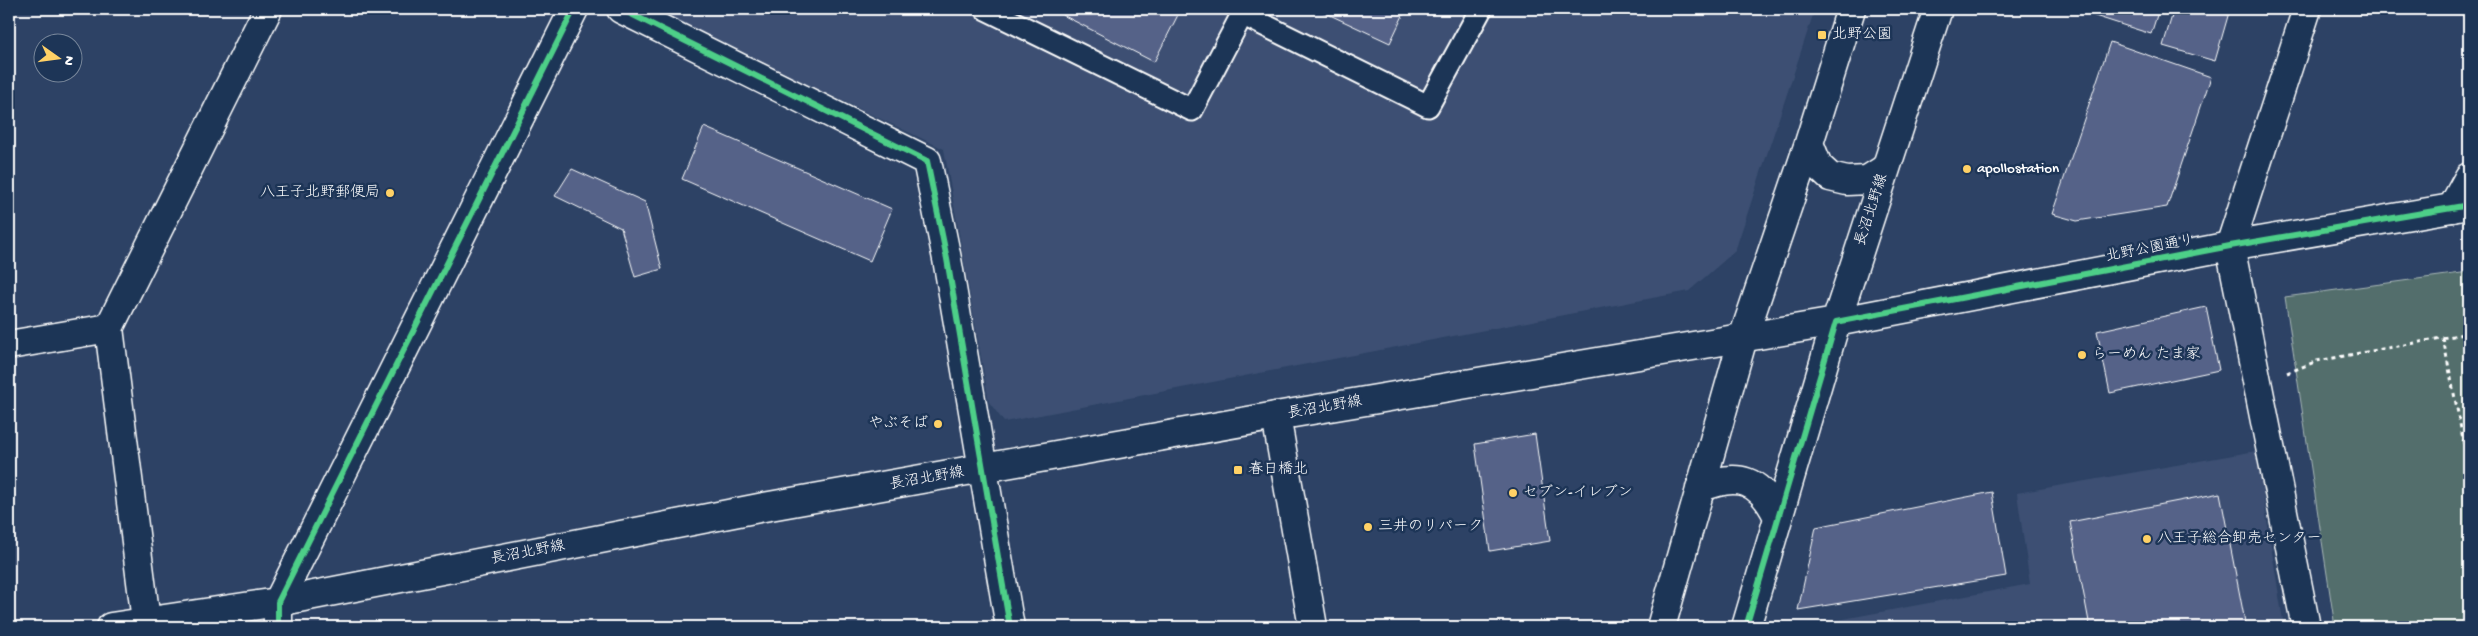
<svg xmlns="http://www.w3.org/2000/svg" width="2478" height="636" font-family="'Gochi Hand','Klee One',sans-serif">
  <rect width="100%" height="100%" fill="#2d4265"/>
  <filter id="ink" filterUnits="userSpaceOnUse"><feTurbulence type="fractalNoise" baseFrequency=".02" numOctaves="2"/><feDisplacementMap in="SourceGraphic" scale="10" xChannelSelector="R" yChannelSelector="G"/><feConvolveMatrix kernelMatrix="1 2 1 2 8 2 1 2 1" color-interpolation-filters="sRGB"/></filter>
  <g filter="url(#ink)">
    <!-- built -->
    <path fill="#3d5073" d="M649,9H1815L1735,251L1689,291L1004,422L989,402L944,149Z
      M2256,451L2284,627H1801L2030,584L2017,493Z"/>
    <!-- green -->
    <path fill="#526e6c" stroke="#a8b6b6" d="M2469,272V627H2335L2285,297Z"/>
    <!-- building -->
    <path fill="#556288" stroke="#fff" d="M1051,9H1181L1154,62Z
      M1317,9H1406L1390,43Z
      M2073,9H2159L2151,34Z
      M2174,9H2230L2215,61L2163,46Z
      M2110,42L2211,77L2167,207L2077,221L2052,214Z
      M704,127L892,209L870,261L682,179Z
      M572,169L645,202L662,269L635,277L621,228L555,196Z
      M2206,307L2219,370L2110,393L2097,331Z
      M1535,434L1550,541L1490,551L1475,444Z
      M1992,492L2006,576L1798,610L1816,527Z
      M2220,493L2246,627H2090L2070,522Z"/>
    <g fill="none" stroke-linecap="round" stroke-linejoin="round">
      <defs>
        <path id="service" d="M986,9L1192,110L1245,9
          M1242,14L1428,106L1481,9"/>
        <path id="minor" d="M621,9L927,161L947,259L1010,627
          M2452,208L2469,177
          M9,345L109,328
          M1276,416L1313,627
          M146,621L109,328L268,9
          M2306,627L2230,246L2307,9"/>
        <path id="tertiary" d="M1700,488C1738,472 1760,479 1778,517
          M278,627V602L574,9
          M1661,627L1743,338
          M1746,627L1836,322L2230,246L2469,205"/>
        <path id="secondary" d="M1809,143L1818,166L1830,177L1847,181L1867,180L1886,168
          M1743,338L1809,143L1851,9
          M111,627L278,602L764,507L1276,416L1836,322L1938,9"/>
      </defs>
      <!-- service casing -->
      <use href="#service" stroke="#fff" stroke-width="25"/>
      <!-- minor casing -->
      <use href="#minor" stroke="#fff" stroke-width="31"/>
      <!-- tertiary casing -->
      <use href="#tertiary" stroke="#fff" stroke-width="31"/>
      <!-- secondary casing -->
      <use href="#secondary" stroke="#fff" stroke-width="31"/>
      <!-- path -->
      <path stroke="#fff" stroke-width="3" stroke-dasharray="4 4" stroke-linecap="butt" d="M2443,338L2469,469
        M2287,373L2317,361L2469,333
        M2469,627V626"/>
      <!-- service -->
      <use href="#service" stroke="#1d3557" stroke-width="21"/>
      <!-- minor -->
      <use href="#minor" stroke="#1d3557" stroke-width="28"/>
      <!-- tertiary -->
      <use href="#tertiary" stroke="#1d3557" stroke-width="28"/>
      <!-- secondary -->
      <use href="#secondary" stroke="#1d3557" stroke-width="28"/>
      <defs>
        <path id="cycleway" d="M621,9L927,161L947,259L1010,627
          M278,627V602L574,9
          M1746,627L1836,322L2230,246L2469,205"/>
      </defs>
      <!-- cycleway casing -->
      <use href="#cycleway" stroke="#1d3557" stroke-width="9"/>
      <!-- cycleway -->
      <use href="#cycleway" stroke="#4dcf88" stroke-width="6"/>
    </g>
  </g>
  <!-- markers -->
  <g fill="#ffd166" stroke="#1d3557" stroke-width="2">
    <rect x="1817" y="30" width="10" height="10" rx="2.5"/>
    <circle cx="1967" cy="169" r="5"/>
    <circle cx="390" cy="193" r="5"/>
    <circle cx="2082" cy="355" r="5"/>
    <circle cx="938" cy="424" r="5"/>
    <rect x="1233" y="465" width="10" height="10" rx="2.5"/>
    <circle cx="1513" cy="493" r="5"/>
    <circle cx="1368" cy="527" r="5"/>
    <circle cx="2147" cy="539" r="5"/>
  </g>
  <g text-anchor="middle" dominant-baseline="central" stroke-width="5" stroke-linejoin="round" paint-order="stroke">
    <!-- poi labels -->
    <g font-size="15" fill="#fff" stroke="#1d3557" text-anchor="start">
      <text x="1832" y="35">北野公園</text>
      <text x="1977" y="169">apollostation</text>
      <text x="380" y="193" text-anchor="end">八王子北野郵便局</text>
      <text x="2092" y="355">らーめん たま家</text>
      <text x="928" y="424" text-anchor="end">やぶそば</text>
      <text x="1248" y="470">春日橋北</text>
      <text x="1523" y="493">セブン-イレブン</text>
      <text x="1378" y="527">三井のリパーク</text>
      <text x="2157" y="539">八王子総合卸売センター</text>
    </g>
    <!-- street labels -->
    <g font-size="15" fill="#fff" stroke="#1d3557">
      <text transform="translate(1872 210) rotate(-72)">長沼北野線</text>
      <text transform="translate(2150 249) rotate(-11)">北野公園通り</text>
      <text transform="translate(1325 408) rotate(-10)">長沼北野線</text>
      <text transform="translate(927 479) rotate(-10)">長沼北野線</text>
      <text transform="translate(528 553) rotate(-11)">長沼北野線</text>
    </g>
  </g>
  <!-- margin -->
  <rect width="2478" height="636" fill="none" stroke="#1d3557" stroke-width="30"/>
  <rect x="15" y="15" width="2448" height="606" fill="none" stroke="#fff" stroke-width="2" filter="url(#ink)"/>
  <!-- north arrow -->
  <g transform="translate(58 58) rotate(104)"><circle r="24" fill="#1d3557" stroke="#77869a"/>
  <path d="M0-4L9 19L0 12L-9 19Z" fill="#ffd166"/>
  <text y="-8" font-size="14" font-weight="bold" text-anchor="middle" fill="#ffffff">N</text>
  </g>
</svg>
